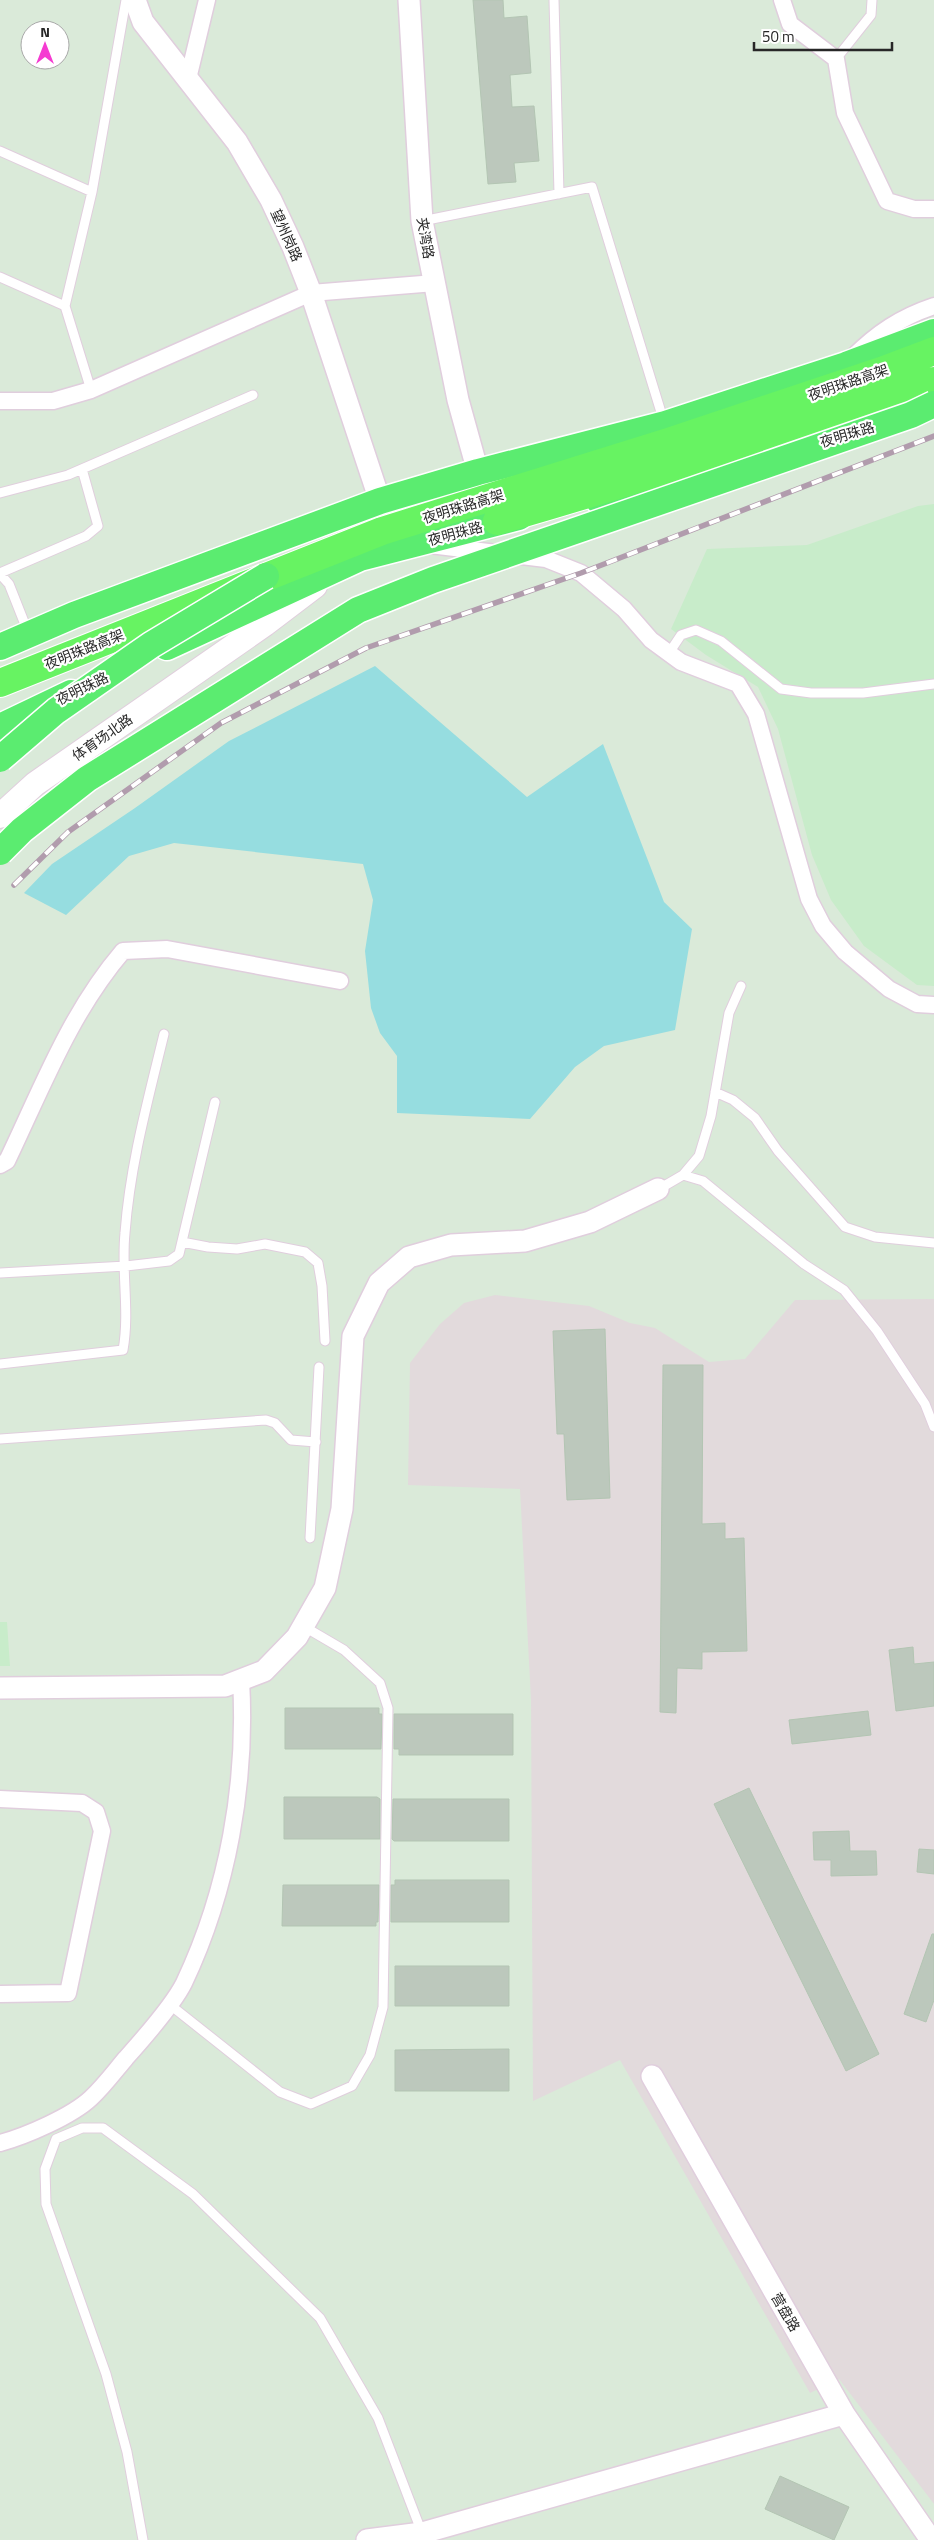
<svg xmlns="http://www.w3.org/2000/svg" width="934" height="2540" font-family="'Titillium Web','Noto Sans SC',sans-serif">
  <rect width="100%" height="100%" fill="#daead9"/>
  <!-- industrial -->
  <path fill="#e2dadc" d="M495,1295L589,1306L630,1323L655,1328L709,1362L745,1359L795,1300L934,1299V2504L839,2379L810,2393L620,2060L533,2101L531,1700L520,1489L408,1485L410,1363L440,1324L464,1303Z"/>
  <!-- education -->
  <path fill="#c8ecca" d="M934,504V986L917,985L864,946L831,900L812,855L778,729L758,687L706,655L671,629L707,549L807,545L918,506Z
    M0,1622H7L10,1666H0Z"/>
  <!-- green -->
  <path fill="#96dde0" d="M375,666L527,797L603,744L664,902L692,929L675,1030L604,1046L575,1067L530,1119L397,1113V1056L380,1033L371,1008L365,951L373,900L363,864L174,843L129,856L66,915L24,893L52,864L135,808L229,741Z"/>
  <!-- building -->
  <path fill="#bcc8bc" stroke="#b3c5b3" d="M473,0H503L504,18L527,16L531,73L510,75L512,107L534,106L539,161L514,163L516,182L488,184Z
    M605,1329L610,1498L567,1500L564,1434H557L553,1331Z
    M663,1365H703L702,1524L725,1523V1539L744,1538L747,1651L702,1652V1669L677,1668L676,1713L660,1712Z
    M913,1647L914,1664L934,1662V1706L896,1711L889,1650Z
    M285,1708H379V1714H382L381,1749H285Z
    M868,1711L871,1735L792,1744L789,1720Z
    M394,1714H513V1755H399V1749H394Z
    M749,1788L879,2054L846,2071L714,1804Z
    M284,1797H377L380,1799V1839H284Z
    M393,1799H509V1841H394L392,1839Z
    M849,1831L850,1851H876L877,1875L831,1876V1860H814L813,1832Z
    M919,1849L934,1850V1874L917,1872Z
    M395,1880H509V1922H391V1885H395Z
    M283,1885H379L378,1922H376V1926H282Z
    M932,1934H934V2000L926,2022L904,2014Z
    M395,1966H509V2006H395Z
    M509,2049V2091H395V2050Z
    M780,2476L849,2507L834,2540L765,2509Z"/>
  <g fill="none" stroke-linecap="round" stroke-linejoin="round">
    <defs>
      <path id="service" d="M554,0L559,194
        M836,59L871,15L872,0
        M0,151L92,192
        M422,221L592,187L664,422
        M0,277L65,306
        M91,390L65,306L92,192L126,0
        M0,493L68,475L253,395
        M0,573L86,536L98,526L82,469
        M0,574L9,584L28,632
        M669,653L681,635L696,630L721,641L781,689L811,693H863L934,684
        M715,1092L733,1100L755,1118L778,1151L845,1227L875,1237L934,1243
        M683,1175L699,1156L711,1116L729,1013L741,986
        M659,1189L683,1175L703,1181L804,1264L844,1290L877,1331L925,1404L934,1427
        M182,1242L208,1247L237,1249L265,1244L305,1252L318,1263L322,1286L325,1341
        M0,1273L126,1266L169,1261L179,1254L215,1102
        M0,1364L123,1350C130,1311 121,1272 125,1233C130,1165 148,1100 164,1034
        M0,1439L266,1420L275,1423L291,1440L316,1442
        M310,1538L319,1367
        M169,2004L280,2092L311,2104L352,2086L370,2055L383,2007L388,1708L380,1683L344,1650L303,1626
        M143,2540L127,2452L106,2374L46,2204L45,2169L56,2139L82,2128H103L193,2194L320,2318L378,2418L422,2533"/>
      <path id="minor" d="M782,0L790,24L836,59L845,113L887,201L914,209H934
        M188,79L207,0
        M853,357C877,333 901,317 934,306
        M0,401H53L91,390L311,293L435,283
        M430,545L546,559L581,573L624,609L651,640L681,662L738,684L756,714L809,899L823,926L845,952L889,989L917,1004L934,1005
        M0,1165L7,1161C42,1088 70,1013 123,951L167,949L340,981
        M0,1799L82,1803L96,1812L102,1831L68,1993L0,1994
        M0,2143C26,2136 72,2116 91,2098C104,2086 115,2071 126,2058C143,2039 173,2005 184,1983C228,1890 247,1783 241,1680"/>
      <path id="tertiary" d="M135,0L143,22L237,142L271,200L293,247L311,293L380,501
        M409,0L422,221L458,400L478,472
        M0,1688L225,1686L264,1671L297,1637L325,1588L342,1509L353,1336L379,1283L409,1257L451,1245L525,1241L590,1222L658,1189
        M652,2076L844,2414L931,2540
        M367,2540L422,2533L844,2414"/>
      <path id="secondary" d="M0,816L35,784L265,624L315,586"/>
      <path id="primary" d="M599,501L683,483
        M0,647L74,615L380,501L478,472L665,424L846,365L934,332
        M167,647L360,558L519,517
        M0,727L71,693"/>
      <path id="trunk" d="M497,521C644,478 790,433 934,381
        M0,683L382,531L668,442L881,371L934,351"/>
    </defs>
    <!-- service casing -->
    <use href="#service" stroke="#e0cedd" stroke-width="11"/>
    <!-- minor casing -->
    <use href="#minor" stroke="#e0cedd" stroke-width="19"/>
    <!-- tertiary casing -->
    <use href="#tertiary" stroke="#e0cedd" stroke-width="24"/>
    <!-- secondary casing -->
    <use href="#secondary" stroke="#e0cedd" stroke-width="26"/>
    <!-- primary casing -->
    <use href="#primary" stroke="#fff" stroke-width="29"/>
    <!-- trunk casing -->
    <use href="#trunk" stroke="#fff" stroke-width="30"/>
    <!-- service -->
    <use href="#service" stroke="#fff" stroke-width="9"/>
    <!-- minor -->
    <use href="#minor" stroke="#fff" stroke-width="16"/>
    <!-- tertiary -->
    <use href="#tertiary" stroke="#fff" stroke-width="21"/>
    <!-- secondary -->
    <use href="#secondary" stroke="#fff" stroke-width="24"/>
    <!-- primary -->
    <use href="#primary" stroke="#5bec70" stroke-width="26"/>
    <!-- trunk -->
    <use href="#trunk" stroke="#67f362" stroke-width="28"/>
    <defs>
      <path id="rail" d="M14,885L68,832L221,723L366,648L581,573L934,436"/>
    </defs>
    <!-- rail casing -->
    <use href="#rail" stroke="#b19cad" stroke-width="5.5"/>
    <!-- rail -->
    <use href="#rail" stroke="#fff" stroke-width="4" stroke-dasharray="11" stroke-linecap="butt"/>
    <defs>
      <path id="primary-bridge" d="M0,759L56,711L151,645L266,576
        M0,852L22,830L87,779L358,610L433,580L911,415L934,404"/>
    </defs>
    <!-- primary-bridge casing -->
    <use href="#primary-bridge" stroke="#fff" stroke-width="29" stroke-linecap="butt"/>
    <!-- primary-bridge -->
    <use href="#primary-bridge" stroke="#5bec70" stroke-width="26"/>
  </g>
  <g text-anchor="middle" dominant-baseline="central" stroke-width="4.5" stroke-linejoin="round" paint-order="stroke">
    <!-- street labels -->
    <g font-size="14" fill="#272727" stroke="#fff">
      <text transform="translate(287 235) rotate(66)">望州岗路</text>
      <text transform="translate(426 238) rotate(80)">夹湾路</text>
      <text transform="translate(848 382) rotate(-19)">夜明珠路高架</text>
      <text transform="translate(847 434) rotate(-17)">夜明珠路</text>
      <text transform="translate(463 506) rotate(-17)">夜明珠路高架</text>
      <text transform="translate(455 533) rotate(-15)">夜明珠路</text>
      <text transform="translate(84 649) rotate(-22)">夜明珠路高架</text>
      <text transform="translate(82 688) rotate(-26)">夜明珠路</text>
      <text transform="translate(102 737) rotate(-35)">体育场北路</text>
      <text transform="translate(786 2312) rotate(60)">营盘路</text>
    </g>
  </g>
  <!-- north arrow -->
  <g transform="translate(45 45)"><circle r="24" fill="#ffffff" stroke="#a9a9a9"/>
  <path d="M0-4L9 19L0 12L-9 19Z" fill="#f53bd1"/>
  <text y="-8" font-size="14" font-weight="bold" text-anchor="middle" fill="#272727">N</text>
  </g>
  <!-- scale -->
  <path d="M754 42v8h138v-8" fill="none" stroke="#272727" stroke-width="2.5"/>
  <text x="762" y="42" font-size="15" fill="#272727" stroke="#ffffff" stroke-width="4" paint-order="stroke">50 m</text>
</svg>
